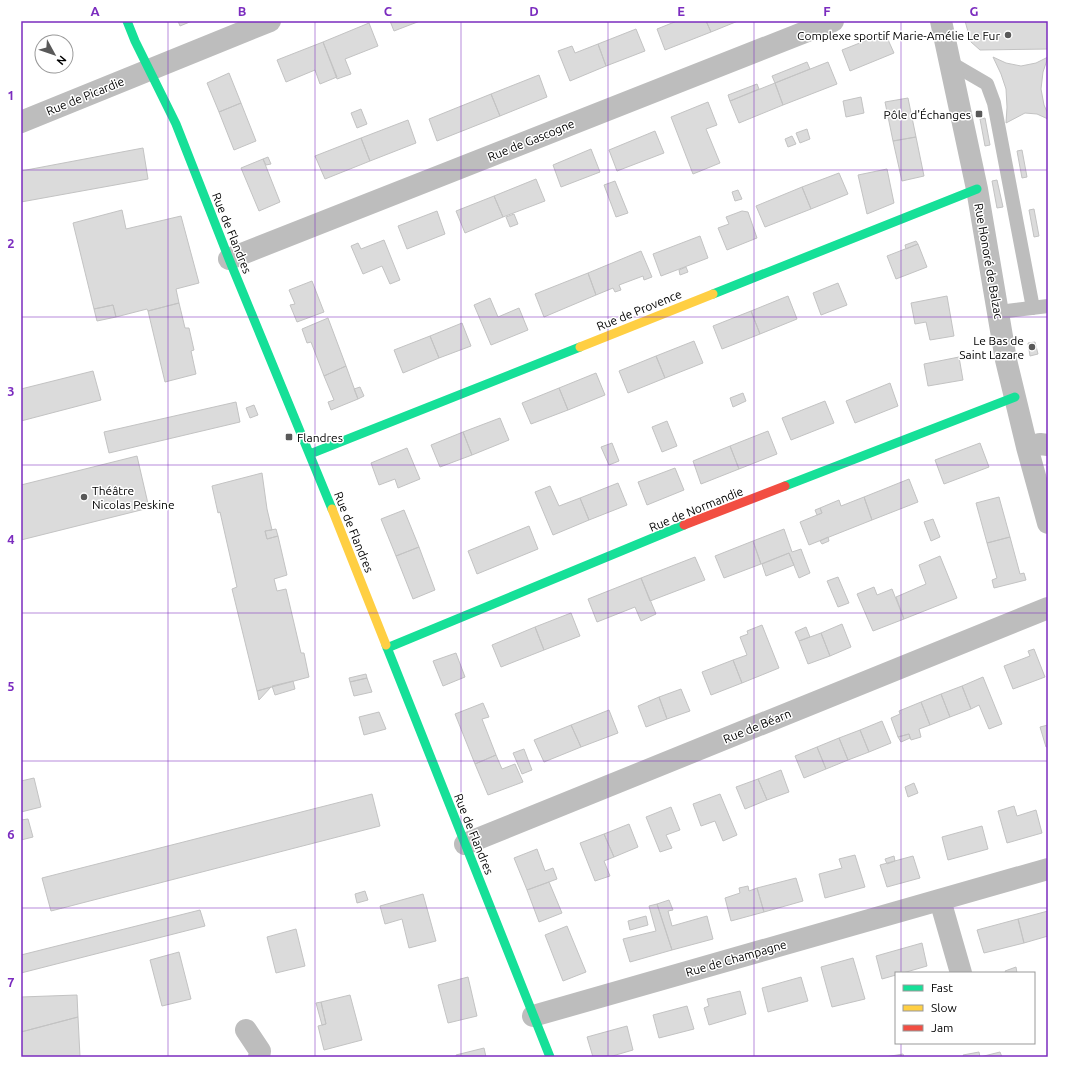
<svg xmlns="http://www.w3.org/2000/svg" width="1069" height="1078" font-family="Ubuntu,sans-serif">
  <rect width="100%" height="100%" fill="#fff"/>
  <!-- building -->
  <path fill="#dbdbdb" stroke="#c3c3c3" d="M178,21H192L180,26Z
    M390,21H420L394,31Z
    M677,21H706L711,32L665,50L657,29Z
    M706,21H738L711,32Z
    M965,21H1048V49L980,50L971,42Z
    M369,23L378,46L345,59L351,74L337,79L323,42Z
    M636,29L645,51L606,66L598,44Z
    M885,33L894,53L850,71L842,50Z
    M323,42L337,77L320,84L315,70L286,82L277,60Z
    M598,44L606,66L570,81L558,51L572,46L575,53Z
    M993,57L1006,63L1021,66L1036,63L1048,57L1043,72L1041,89L1044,105L1048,114V119L1037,114L1025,113L1006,123L1007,107L1006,89L1001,74Z
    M807,62L810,69L775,83L772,76Z
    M828,62L837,84L783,105L775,83Z
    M229,73L241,103L219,112L207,83Z
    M539,75L547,97L500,116L491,94Z
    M775,83L783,105L739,123L730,101Z
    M757,84L759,89L730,101L728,95Z
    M491,94L500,116L437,141L429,119Z
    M861,97L864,113L846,117L843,101Z
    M908,98L916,137L893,141L885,102Z
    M708,102L717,125L706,129L720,163L693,174L671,117Z
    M241,103L256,141L234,150L219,112Z
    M361,109L367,124L357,128L351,113Z
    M985,118L990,145L985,146L980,119Z
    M408,120L416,143L370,161L361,138Z
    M807,129L810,139L800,143L796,133Z
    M655,131L664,153L617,171L609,150Z
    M792,136L796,144L788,147L785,139Z
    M916,137L924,176L902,181L893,141Z
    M361,138L370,161L325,179L315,156Z
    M143,148L148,179L21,202V171Z
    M591,149L600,172L561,187L553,165Z
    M1022,150L1027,177L1022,178L1017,151Z
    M268,157L271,164L266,165L263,159Z
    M263,159L280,202L259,211L241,168Z
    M887,169L894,203L867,214L858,175Z
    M839,173L848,194L811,209L802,187Z
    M536,179L545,201L503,217L494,196Z
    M997,180L1003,207L997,208L992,181Z
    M615,181L628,213L616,217L604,185Z
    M802,187L811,209L765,227L756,206Z
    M738,190L742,199L735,201L732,192Z
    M494,196L503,217L465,233L456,211Z
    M1034,209L1039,236L1034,237L1029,210Z
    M122,210L126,229L181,216L199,283L176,289L179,303L148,311L147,309L116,317L113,305L94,309L73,223Z
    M437,211L445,234L407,249L398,226Z
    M742,211L748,212L757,238L727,250L718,228L729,224L726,217Z
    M514,214L518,224L510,227L506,217Z
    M700,236L708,258L661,276L653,254Z
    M384,240L400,280L390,284L382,266L363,274L351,246L358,243L361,249Z
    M916,241L918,244L906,249L905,245Z
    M918,244L927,267L896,279L887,256Z
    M641,251L652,277L644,280L643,276L619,285L621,290L615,292L613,288L596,295L588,273Z
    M686,267L688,272L680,275L679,270Z
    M588,273L596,295L544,317L535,294Z
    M312,281L324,312L297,322L290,305L295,304L289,290Z
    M838,283L847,305L821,315L813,293Z
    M788,296L797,319L760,334L751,311Z
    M947,296L954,336L930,340L926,322L915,324L911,303Z
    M490,298L498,317L519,308L528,330L491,345L474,305Z
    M179,303L185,328H189L194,350L191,351L196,374L165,382L148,311Z
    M113,305L116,317L97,321L94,309Z
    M751,311L760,334L722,349L713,326Z
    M328,318L346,366L324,376L311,342L307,343L302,329Z
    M462,323L471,346L439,358L430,336Z
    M430,336L439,358L403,373L394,350Z
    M694,341L703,363L665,378L656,356Z
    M1035,342L1038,354L1030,356L1028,343Z
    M656,356L665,378L628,393L619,371Z
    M959,357L963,380L928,386L924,364Z
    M346,366L358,399L331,410L328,402L334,400L324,376Z
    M93,371L101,400L21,421V389Z
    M596,373L605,395L568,410L559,388Z
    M890,383L898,406L855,423L846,401Z
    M360,387L364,396L358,399L354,389Z
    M559,388L568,410L531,424L522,403Z
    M743,393L746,401L733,407L730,398Z
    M825,401L834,423L791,440L782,418Z
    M236,402L240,422L109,453L104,432Z
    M254,405L258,415L250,418L246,408Z
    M500,418L509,440L472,455L463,432Z
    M667,421L677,446L662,452L652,427Z
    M768,431L777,454L739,469L730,446Z
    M463,432L472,455L440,467L431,445Z
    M612,443L619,461L609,465L601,447Z
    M980,443L989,467L944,484L935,460Z
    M730,446L739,469L701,484L693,461Z
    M407,448L420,479L398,488L395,479L379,485L371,463Z
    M137,456L149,508L21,540V485Z
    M675,468L684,490L647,505L638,482Z
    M262,473L267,509L272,530L265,531L267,539L278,536L287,575L274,579L277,591L286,589L301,653H304L309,677L257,691L232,589L237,587L220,512L218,513L212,486Z
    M909,479L918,502L872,520L864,497Z
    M618,483L627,505L589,520L580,498Z
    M550,486L559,506L580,498L589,520L553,535L535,492Z
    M864,497L872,520L809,545L800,522L822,513L820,508L839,500L841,506Z
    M999,497L1010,537L987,543L976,503Z
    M820,508L822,513L817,515L815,510Z
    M404,510L419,547L396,556L381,519Z
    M933,519L940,537L931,541L924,522Z
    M529,526L538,549L477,574L468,551Z
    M276,529L278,536L267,539L265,531Z
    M784,529L792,552L801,549L810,573L799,578L789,553L761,564L753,541Z
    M828,537L829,541L822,544L820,541Z
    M1010,537L1020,574L1024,573L1026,580L994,588L992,580L997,578L987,543Z
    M753,541L761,564L724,578L715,556Z
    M419,547L435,590L413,599L396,556Z
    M789,553L794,565L766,576L762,564Z
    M940,556L957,598L904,619L896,597L926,584L919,565Z
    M695,557L705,580L650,601L641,578Z
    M838,577L849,603L838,607L827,581Z
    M641,578L656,614L641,621L635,607L597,622L588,599Z
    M874,587L877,595L892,589L904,619L873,631L857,594Z
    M571,613L580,636L544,650L535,627Z
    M842,624L851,647L830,656L821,633Z
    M762,625L779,668L742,683L733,660L747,655L740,637L748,634L747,631Z
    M535,627L544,650L501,667L492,645Z
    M806,627L810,637L799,641L795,632Z
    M821,633L830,656L808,664L799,641Z
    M1034,649L1045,677L1013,689L1004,666L1030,656L1028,651Z
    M456,653L465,677L443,686L433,661Z
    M733,660L742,683L711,695L702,672Z
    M366,674L367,678L350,682L349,678Z
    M983,677L1002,724L989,729L979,705L971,709L962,686Z
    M367,678L372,692L354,696L350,682Z
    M293,681L295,689L275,695L272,686Z
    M962,686L971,709L950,717L941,694Z
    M271,687L259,700L257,691Z
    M681,689L690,711L667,719L659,697Z
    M941,694L950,717L930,725L921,702Z
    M659,697L667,719L646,727L638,706Z
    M921,702L930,725L919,729L921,737L911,740L909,734L898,737L891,718L900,714L899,711Z
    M483,703L489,717L482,719L496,755L475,764L455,714Z
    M609,710L618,733L581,747L571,725Z
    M379,712L386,729L364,735L359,717Z
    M882,721L891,743L869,752L860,730Z
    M571,725L581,747L544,762L534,740Z
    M1048,725V747H1046L1040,727Z
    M860,730L869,752L848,760L839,738Z
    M909,734L910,738L901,742L898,737Z
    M839,738L848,760L826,769L817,747Z
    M817,747L826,769L804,778L795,756Z
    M524,749L532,770L522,774L513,753Z
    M496,755L502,769L515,764L523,782L488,795L475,764Z
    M781,770L789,792L767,800L758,779Z
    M34,778L41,807L21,812V781Z
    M758,779L767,800L745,809L736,787Z
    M914,783L918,793L908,797L905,787Z
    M372,794L380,826L51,911L42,878Z
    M720,794L737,835L723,841L715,821L701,826L693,804Z
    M1014,806L1017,816L1036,810L1042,833L1007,843L998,811Z
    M671,807L680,830L666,835L672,848L660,852L646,817Z
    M28,819L33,837L21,840V820Z
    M629,824L638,847L614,857L604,834Z
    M982,826L988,849L948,860L942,837Z
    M604,834L614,857L604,861L610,876L595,881L580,843Z
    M537,849L545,871L553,868L557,879L527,890L514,858Z
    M855,855L865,887L825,898L819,874L842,868L839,859Z
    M894,856L895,861L887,864L885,859Z
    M913,856L920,878L887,887L880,865Z
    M796,878L803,901L764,912L757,888Z
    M549,882L562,913L539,922L527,890Z
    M748,886L749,891L757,888L764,912L731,921L725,898L740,893L739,888Z
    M365,891L368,900L357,903L355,894Z
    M423,894L436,941L409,948L402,919L385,924L380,906Z
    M669,900L673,910L668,911L672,926L707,916L713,939L672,950L657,904Z
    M657,904L672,950L630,962L623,939L656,931L649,906Z
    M200,910L205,926L21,973V955Z
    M1048,911V936L1024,943L1018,919Z
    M646,916L648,925L630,930L628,921Z
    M1018,919L1024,943L984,953L977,930Z
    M567,926L586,972L563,981L545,935Z
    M296,929L305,966L276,973L267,937Z
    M922,943L927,966L903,973H896V975L882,979L876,956Z
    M179,952L191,999L162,1006L150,960Z
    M853,958L865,999L832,1007L821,967Z
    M1016,967L1017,973H1006L1005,971Z
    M468,977L477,1016L448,1023L438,985Z
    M801,977L808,1001L768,1012L762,988Z
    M740,991L746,1014L709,1025L704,1008L709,1006L707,999Z
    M77,995L78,1017L21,1032V997Z
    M350,995L362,1040L324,1050L318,1026L326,1024L321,1002Z
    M321,1002L326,1024L322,1025L316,1003Z
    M687,1006L694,1029L659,1038L653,1015Z
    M78,1017L80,1057H21V1032Z
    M627,1026L633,1050L609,1057H593L587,1037Z
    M484,1048L486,1057H456V1055Z
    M979,1052L980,1057H964L963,1055Z
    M1000,1052L1002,1057H979H980Z
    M903,1054L904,1057H885Z"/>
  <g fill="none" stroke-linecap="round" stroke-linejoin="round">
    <!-- lane -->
    <path stroke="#bdbdbd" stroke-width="14" d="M951,63L987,84L994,103L1033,308
      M999,312L1048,306"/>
    <!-- street -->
    <path stroke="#bdbdbd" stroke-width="22" d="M941,21L977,189L1006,360L1027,447L1048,523
      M21,122L270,21
      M229,259L833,21
      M1027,447L1040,444L1048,445
      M465,844L1048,608
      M940,900L961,973
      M533,1016L1048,869
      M246,1030L260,1051L259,1057"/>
    <!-- fast -->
    <path stroke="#16e098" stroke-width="9" d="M127,21L135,41L176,124L229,259L332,509
      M713,294L977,189
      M310,454L580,347
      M785,486L1015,397
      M386,645L550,1057
      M387,648L684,525"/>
    <!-- slow -->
    <path stroke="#ffcf43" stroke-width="9" d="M580,347L713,294
      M332,509L386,645"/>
    <!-- jam -->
    <path stroke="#f24e42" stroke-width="9" d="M684,525L785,486"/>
  </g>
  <!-- grid -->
  <path fill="none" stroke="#7b2cbf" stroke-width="1" stroke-opacity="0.55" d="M168,21V1057M315,21V1057M461,21V1057M608,21V1057M754,21V1057M901,21V973M21,170H1048M21,317H1048M21,465H1048M21,613H1048M21,761H1048M21,908H1048M901,1043V1057"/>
  <!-- markers -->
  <g fill="#595959" stroke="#fff" stroke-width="1.5">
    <circle cx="1008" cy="35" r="4"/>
    <rect x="975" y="110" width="8" height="8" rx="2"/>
    <circle cx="1032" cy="347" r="4"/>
    <rect x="285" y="433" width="8" height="8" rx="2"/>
    <circle cx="84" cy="497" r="4"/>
  </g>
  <g text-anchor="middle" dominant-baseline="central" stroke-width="3" stroke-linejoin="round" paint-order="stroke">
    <!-- poi labels -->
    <g font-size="12" fill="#000" stroke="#fff" text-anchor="end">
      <text x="1000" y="35">Complexe sportif Marie-Amélie Le Fur</text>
      <text x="971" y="114">Pôle d'Échanges</text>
      <text x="1024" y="340">Le Bas de<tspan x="1024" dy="14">Saint Lazare</tspan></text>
      <text x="297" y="437" text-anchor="start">Flandres</text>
      <text x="92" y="490" text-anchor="start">Théâtre<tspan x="92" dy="14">Nicolas Peskine</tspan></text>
    </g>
    <!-- street labels -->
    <g font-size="12" fill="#000" stroke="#fff">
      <text transform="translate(85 96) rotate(-22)">Rue de Picardie</text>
      <text transform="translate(531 140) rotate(-22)">Rue de Gascogne</text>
      <text transform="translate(232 233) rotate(68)">Rue de Flandres</text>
      <text transform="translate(989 261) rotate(80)">Rue Honoré de Balzac</text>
      <text transform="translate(639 310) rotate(-22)">Rue de Provence</text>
      <text transform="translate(696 509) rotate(-22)">Rue de Normandie</text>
      <text transform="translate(354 532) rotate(68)">Rue de Flandres</text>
      <text transform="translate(757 726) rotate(-22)">Rue de Béarn</text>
      <text transform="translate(474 834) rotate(68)">Rue de Flandres</text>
      <text transform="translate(736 958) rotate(-16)">Rue de Champagne</text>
    </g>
  </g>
  <!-- border -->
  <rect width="1069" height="1078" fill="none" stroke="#ffffff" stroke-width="44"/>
  <!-- legend -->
  <rect x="895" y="972" width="140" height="72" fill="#ffffff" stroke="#999999"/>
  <rect x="903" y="985" width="20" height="6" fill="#16e098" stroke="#999999"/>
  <text x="931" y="992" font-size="12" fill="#000000">Fast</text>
  <rect x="903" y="1005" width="20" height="6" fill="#ffcf43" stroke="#999999"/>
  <text x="931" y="1012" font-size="12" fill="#000000">Slow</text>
  <rect x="903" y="1025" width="20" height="6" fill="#f24e42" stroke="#999999"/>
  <text x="931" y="1032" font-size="12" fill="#000000">Jam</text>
  <!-- north arrow -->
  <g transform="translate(54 54) rotate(130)"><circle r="19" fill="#ffffff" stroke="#999999"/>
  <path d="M0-3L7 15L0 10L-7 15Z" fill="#595959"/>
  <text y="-6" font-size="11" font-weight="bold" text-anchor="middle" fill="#000000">N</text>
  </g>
  <rect x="22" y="22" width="1025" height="1034" fill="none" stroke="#7b2cbf" stroke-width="1.5"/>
  <g font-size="13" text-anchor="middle" font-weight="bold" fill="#7b2cbf">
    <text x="95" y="16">A</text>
    <text x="242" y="16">B</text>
    <text x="388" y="16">C</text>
    <text x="534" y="16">D</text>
    <text x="681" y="16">E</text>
    <text x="827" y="16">F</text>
    <text x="974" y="16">G</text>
    <text x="11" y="100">1</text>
    <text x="11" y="248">2</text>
    <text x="11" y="396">3</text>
    <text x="11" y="544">4</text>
    <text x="11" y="691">5</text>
    <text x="11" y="839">6</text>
    <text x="11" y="987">7</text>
  </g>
</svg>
